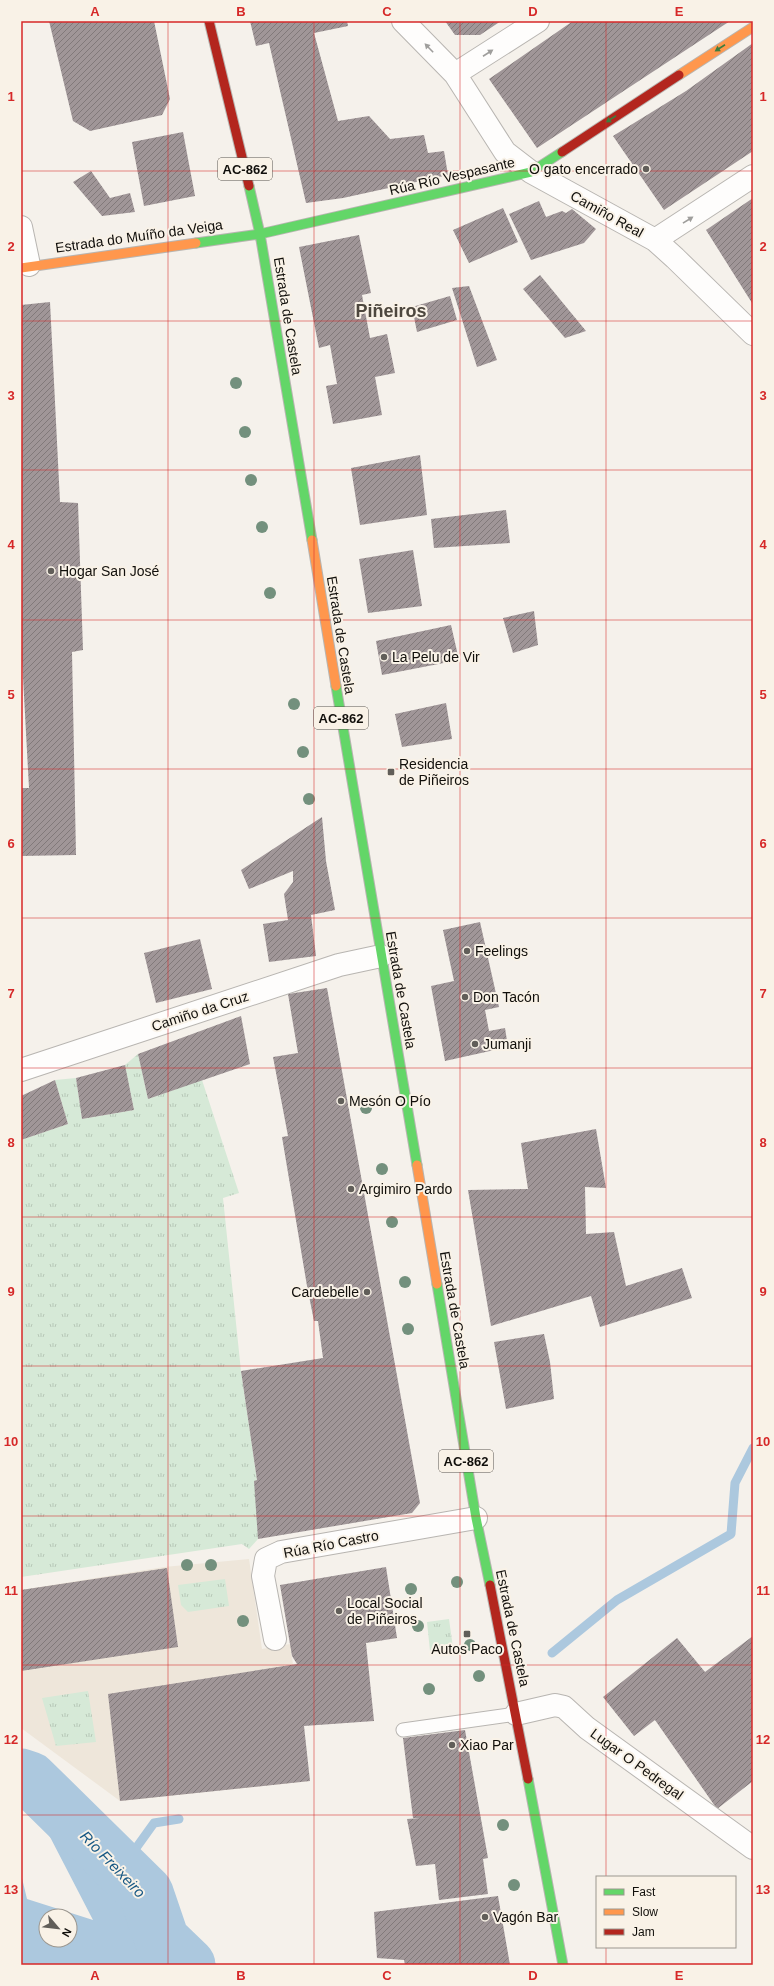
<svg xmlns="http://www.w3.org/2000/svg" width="774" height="1986" font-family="Arial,sans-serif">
  <defs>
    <pattern id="grass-tufts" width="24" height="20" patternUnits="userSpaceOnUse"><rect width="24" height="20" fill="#d6e9d7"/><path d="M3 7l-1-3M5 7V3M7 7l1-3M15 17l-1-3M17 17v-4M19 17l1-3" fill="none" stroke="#b7c7b7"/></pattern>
    <pattern id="building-hatch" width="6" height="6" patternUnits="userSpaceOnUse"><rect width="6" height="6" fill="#a09698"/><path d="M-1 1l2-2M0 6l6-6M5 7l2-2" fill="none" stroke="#81797a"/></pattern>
  </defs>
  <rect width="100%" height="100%" fill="#f5f1eb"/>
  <!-- built -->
  <path fill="#eee6da" d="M249,1559L262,1649L290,1644L310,1781L120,1801L21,1728V1590L164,1567Z"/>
  <!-- grass -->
  <path fill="url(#grass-tufts)" d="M138,1054L148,1099L202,1080L239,1193L223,1198L241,1371L257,1480L258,1539L249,1549L242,1544L21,1577V1140L68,1124L55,1080L76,1078L82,1119L134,1110L125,1065Z
    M225,1579L229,1606L188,1612L181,1605L178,1585Z
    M449,1619L453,1648L430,1651L427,1622Z
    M88,1691L96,1742L56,1746L42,1698Z"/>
  <!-- water -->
  <path fill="#acc8de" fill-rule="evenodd" d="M53,1790L88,1823L217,1965H21V1874L27,1899L93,1920L34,1806ZM46,1916H70V1940H46Z"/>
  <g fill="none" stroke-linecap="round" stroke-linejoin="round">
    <!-- stream -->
    <path stroke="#acc8de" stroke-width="9" d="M552,1653L617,1600L731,1534L735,1483L753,1448
      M121,1869L154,1823L179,1819"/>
    <!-- river -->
    <path stroke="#acc8de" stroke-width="55" d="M21,1776L30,1779L146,1893L162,1940L188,1965"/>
  </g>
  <!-- building -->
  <path fill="url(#building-hatch)" d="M49,21H154L170,99L162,115L90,131L73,121Z
    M250,21H347L348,26L314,33L338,121L369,116L390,139L424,135L428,153L444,151L448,175L343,198L306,203L269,43L256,46Z
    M445,21H501L480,35H455Z
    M573,21H730L537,148L489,79Z
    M753,43V151L664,210L613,136L686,91Z
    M183,132L195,196L144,206L132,142Z
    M91,171L110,198L130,193L135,212L102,216L73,182Z
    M753,198V302L752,303L706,230Z
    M539,201L546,217L562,211L566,213L572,209L596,229L584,243L531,260L509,214Z
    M503,208L518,242L469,263L453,230Z
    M359,235L371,293L362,295L370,338L387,334L395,373L375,377L382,415L333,424L326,386L337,384L330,345L319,348L299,247Z
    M540,275L586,331L565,338L523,289Z
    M469,286L497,360L477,367L452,288Z
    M450,296L457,320L417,332L412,307Z
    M50,302L60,502L78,503L83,650L72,652L76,855L21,856V788H29L21,640V305Z
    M420,455L427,515L360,525L351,468Z
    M506,510L510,543L434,548L431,519Z
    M413,550L422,606L368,613L359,559Z
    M534,611L538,645L513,653L503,618Z
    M451,625L459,660L382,675L376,641Z
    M446,703L452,739L402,747L395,714Z
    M322,817L326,861L335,910L311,915L316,956L269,962L263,924L288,920L284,894L293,882V871L249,889L241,870Z
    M480,922L499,1007L485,1010L489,1031L505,1028L508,1047L445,1061L431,986L454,981L443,930Z
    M200,939L212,989L156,1003L144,953Z
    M327,988L420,1503L412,1513L258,1539L254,1481L257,1480L241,1371L323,1358L318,1321H314L307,1286L282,1137L288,1136L273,1057L298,1053L288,994Z
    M241,1016L250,1064L148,1099L138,1054Z
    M125,1065L134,1110L82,1119L76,1078Z
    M55,1080L68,1124L21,1140V1096Z
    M596,1129L606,1188L585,1187L586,1234L614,1232L626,1286L682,1268L692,1298L600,1327L591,1296L491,1326L468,1190L528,1189L521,1143Z
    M544,1334L550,1362L554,1399L506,1409L494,1342Z
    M386,1567L397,1638L366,1643L374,1721L304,1726L310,1781L120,1801L108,1694L297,1664L292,1656L280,1585Z
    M167,1568L178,1647L21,1671V1590Z
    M753,1636V1781L717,1809L655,1720L634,1736L603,1697L677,1638L705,1672Z
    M465,1730L488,1858L483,1859L488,1894L439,1900L435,1864L416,1866L407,1819L420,1818H413L403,1738Z
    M498,1896L510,1965H405L404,1960L377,1958L374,1912Z"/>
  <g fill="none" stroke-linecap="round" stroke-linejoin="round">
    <defs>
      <path id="lane" d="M403,1730L516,1714"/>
      <path id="street" d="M403,21L455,74L505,152L531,172L655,240L675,258L753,334
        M455,74L538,21
        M21,227L29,265
        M655,240L753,176
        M21,1070L339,965L381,956
        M275,1639L263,1576L266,1559L281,1552L476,1518
        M516,1714L555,1705L564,1707L587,1728L753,1848"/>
      <path id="fast" d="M249,186L260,234L312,540
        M196,243L260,234L531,172L562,152
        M336,686L417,1165
        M437,1284L476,1518L490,1585
        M528,1779L563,1965"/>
      <path id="slow" d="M679,75L753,27
        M21,268L196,243
        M312,540L336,686
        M417,1165L437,1284"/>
      <path id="jam" d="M209,21L249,186
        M562,152L679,75
        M490,1585L528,1779"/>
    </defs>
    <!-- lane casing -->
    <use href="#lane" stroke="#b8b5b1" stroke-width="15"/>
    <!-- street casing -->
    <use href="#street" stroke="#b8b5b1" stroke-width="24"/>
    <!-- fast casing -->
    <use href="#fast" stroke="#b8b5b1" stroke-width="11"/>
    <!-- slow casing -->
    <use href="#slow" stroke="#b8b5b1" stroke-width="11"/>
    <!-- jam casing -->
    <use href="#jam" stroke="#b8b5b1" stroke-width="11"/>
    <!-- lane -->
    <use href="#lane" stroke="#fefdfc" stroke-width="13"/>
    <!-- street -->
    <use href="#street" stroke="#fefdfc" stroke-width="22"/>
    <!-- fast -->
    <use href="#fast" stroke="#63d668" stroke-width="9"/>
    <!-- slow -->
    <use href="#slow" stroke="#ff974d" stroke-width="9"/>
    <!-- jam -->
    <use href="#jam" stroke="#b3261e" stroke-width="9"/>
  </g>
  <!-- trees -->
  <g fill="#73907d">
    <circle cx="236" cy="383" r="6"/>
    <circle cx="245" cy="432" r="6"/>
    <circle cx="251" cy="480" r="6"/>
    <circle cx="262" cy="527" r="6"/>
    <circle cx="270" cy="593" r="6"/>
    <circle cx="294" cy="704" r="6"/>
    <circle cx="303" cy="752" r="6"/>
    <circle cx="309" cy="799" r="6"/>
    <circle cx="366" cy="1108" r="6"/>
    <circle cx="382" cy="1169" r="6"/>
    <circle cx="392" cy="1222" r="6"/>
    <circle cx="405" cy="1282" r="6"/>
    <circle cx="408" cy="1329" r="6"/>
    <circle cx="187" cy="1565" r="6"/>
    <circle cx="211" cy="1565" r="6"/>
    <circle cx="457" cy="1582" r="6"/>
    <circle cx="411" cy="1589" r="6"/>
    <circle cx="243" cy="1621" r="6"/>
    <circle cx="418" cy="1626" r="6"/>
    <circle cx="470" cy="1645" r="6"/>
    <circle cx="479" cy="1676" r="6"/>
    <circle cx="429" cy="1689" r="6"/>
    <circle cx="503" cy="1825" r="6"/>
    <circle cx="514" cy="1885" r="6"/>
  </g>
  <!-- one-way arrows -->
  <defs><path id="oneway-solid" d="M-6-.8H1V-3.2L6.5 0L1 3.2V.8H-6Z"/></defs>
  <g fill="#9f9e9c">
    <use href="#oneway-solid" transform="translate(429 48) rotate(-134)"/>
    <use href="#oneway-solid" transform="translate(488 53) rotate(-33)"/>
    <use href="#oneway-solid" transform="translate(688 220) rotate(-32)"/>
  </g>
  <g fill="#3e7c3e">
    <use href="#oneway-solid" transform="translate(720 48) rotate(147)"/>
    <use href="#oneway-solid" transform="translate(611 119) rotate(147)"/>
  </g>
  <!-- grid -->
  <path fill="none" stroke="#d62828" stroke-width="1" stroke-opacity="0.55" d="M168,21V1965M314,21V1965M460,21V1965M606,21V1877M21,171H753M21,321H753M21,470H753M21,620H753M21,769H753M21,918H753M21,1068H753M21,1217H753M21,1366H753M21,1516H753M21,1665H753M21,1815H753M606,1947V1965"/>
  <!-- markers -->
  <g fill="#615e59" stroke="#f9f2e7" stroke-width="1.5">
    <circle cx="646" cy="169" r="4"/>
    <circle cx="51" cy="571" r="4"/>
    <circle cx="384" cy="657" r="4"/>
    <rect x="387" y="768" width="8" height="8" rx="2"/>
    <circle cx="467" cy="951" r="4"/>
    <circle cx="465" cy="997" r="4"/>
    <circle cx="475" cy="1044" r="4"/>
    <circle cx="341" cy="1101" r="4"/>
    <circle cx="351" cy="1189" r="4"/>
    <circle cx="367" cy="1292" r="4"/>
    <circle cx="339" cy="1611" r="4"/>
    <rect x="463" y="1630" width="8" height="8" rx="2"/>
    <circle cx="452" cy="1745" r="4"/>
    <circle cx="485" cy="1917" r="4"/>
  </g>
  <g text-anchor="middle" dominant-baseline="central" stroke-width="4" stroke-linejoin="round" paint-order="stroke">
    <!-- shield labels -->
    <g fill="#f9f2e7" stroke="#57534d" stroke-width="1">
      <rect x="218" y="158" width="54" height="22" rx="3"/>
      <rect x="314" y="707" width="54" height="22" rx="3"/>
      <rect x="439" y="1450" width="54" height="22" rx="3"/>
    </g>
    <g font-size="13" font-weight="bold" fill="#110f0b">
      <text x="245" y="169">AC-862</text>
      <text x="341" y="718">AC-862</text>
      <text x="466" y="1461">AC-862</text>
    </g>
    <!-- poi labels -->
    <g font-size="14" fill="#110f0b" stroke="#f9f2e7" text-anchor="start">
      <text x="638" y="169" text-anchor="end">O gato encerrado</text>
      <text x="59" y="571">Hogar San José</text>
      <text x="392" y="657">La Pelu de Vir</text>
      <text x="399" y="764">Residencia<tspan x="399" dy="16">de Piñeiros</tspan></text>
      <text x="475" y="951">Feelings</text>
      <text x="473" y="997">Don Tacón</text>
      <text x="483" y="1044">Jumanji</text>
      <text x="349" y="1101">Mesón O Pío</text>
      <text x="359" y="1189">Argimiro Pardo</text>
      <text x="359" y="1292" text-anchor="end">Cardebelle</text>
      <text x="347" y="1603">Local Social<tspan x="347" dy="16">de Piñeiros</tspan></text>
      <text x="467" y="1649" text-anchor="middle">Autos Paco</text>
      <text x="460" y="1745">Xiao Par</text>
      <text x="493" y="1917">Vagón Bar</text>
    </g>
    <!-- street labels -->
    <g font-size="14" fill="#110f0b" stroke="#f9f2e7">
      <text transform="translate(452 176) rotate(-13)">Rúa Río Vespasante</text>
      <text transform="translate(607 214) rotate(29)">Camiño Real</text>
      <text transform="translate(139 236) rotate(-8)">Estrada do Muíño da Veiga</text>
      <text transform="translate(288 316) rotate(81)">Estrada de Castela</text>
      <text transform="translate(341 635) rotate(81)">Estrada de Castela</text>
      <text transform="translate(401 990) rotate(80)">Estrada de Castela</text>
      <text transform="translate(200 1011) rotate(-18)">Camiño da Cruz</text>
      <text transform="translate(455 1310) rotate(80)">Estrada de Castela</text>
      <text transform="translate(331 1544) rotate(-11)">Rúa Río Castro</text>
      <text transform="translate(513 1628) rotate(78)">Estrada de Castela</text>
      <text transform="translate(637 1764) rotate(36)">Lugar O Pedregal</text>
    </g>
    <!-- water labels -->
    <g font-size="15" font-style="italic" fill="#175884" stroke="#f9f2e7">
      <text transform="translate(113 1864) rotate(46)">Río Freixeiro</text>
    </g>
    <!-- district labels -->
    <g font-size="18" font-weight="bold" fill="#4d473e" stroke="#f9f2e7">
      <text x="391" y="311">Piñeiros</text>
    </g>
  </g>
  <!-- border -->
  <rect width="774" height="1986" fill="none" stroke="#f9f2e7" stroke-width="44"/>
  <!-- legend -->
  <rect x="596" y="1876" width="140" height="72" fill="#f9f2e7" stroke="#9c978f"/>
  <rect x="604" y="1889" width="20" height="6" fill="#63d668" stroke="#9c978f"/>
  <text x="632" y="1896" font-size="12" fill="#110f0b">Fast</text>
  <rect x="604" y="1909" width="20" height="6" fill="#ff974d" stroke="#9c978f"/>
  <text x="632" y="1916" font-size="12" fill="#110f0b">Slow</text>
  <rect x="604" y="1929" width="20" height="6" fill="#b3261e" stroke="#9c978f"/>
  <text x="632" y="1936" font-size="12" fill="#110f0b">Jam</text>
  <!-- north arrow -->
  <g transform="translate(58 1928) rotate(118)"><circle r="19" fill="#f9f2e7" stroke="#9c978f"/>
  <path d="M0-3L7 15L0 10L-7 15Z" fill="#615e59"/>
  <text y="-6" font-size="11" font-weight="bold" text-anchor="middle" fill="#110f0b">N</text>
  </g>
  <rect x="22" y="22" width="730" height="1942" fill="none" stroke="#d62828" stroke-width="1.5"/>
  <g font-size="13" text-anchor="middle" font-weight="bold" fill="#d62828">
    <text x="95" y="16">A</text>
    <text x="241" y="16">B</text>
    <text x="387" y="16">C</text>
    <text x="533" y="16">D</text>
    <text x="679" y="16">E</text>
    <text x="11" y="101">1</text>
    <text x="763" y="101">1</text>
    <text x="11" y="251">2</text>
    <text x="763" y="251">2</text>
    <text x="11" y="400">3</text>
    <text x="763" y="400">3</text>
    <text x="11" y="549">4</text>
    <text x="763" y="549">4</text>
    <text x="11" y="699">5</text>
    <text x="763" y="699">5</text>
    <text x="11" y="848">6</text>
    <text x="763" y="848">6</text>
    <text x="11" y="998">7</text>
    <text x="763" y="998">7</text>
    <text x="11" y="1147">8</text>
    <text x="763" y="1147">8</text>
    <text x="11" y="1296">9</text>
    <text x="763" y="1296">9</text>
    <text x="11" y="1446">10</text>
    <text x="763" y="1446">10</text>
    <text x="11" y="1595">11</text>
    <text x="763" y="1595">11</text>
    <text x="11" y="1744">12</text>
    <text x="763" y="1744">12</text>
    <text x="11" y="1894">13</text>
    <text x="763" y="1894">13</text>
    <text x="95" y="1980">A</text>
    <text x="241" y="1980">B</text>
    <text x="387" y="1980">C</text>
    <text x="533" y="1980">D</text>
    <text x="679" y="1980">E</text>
  </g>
</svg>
